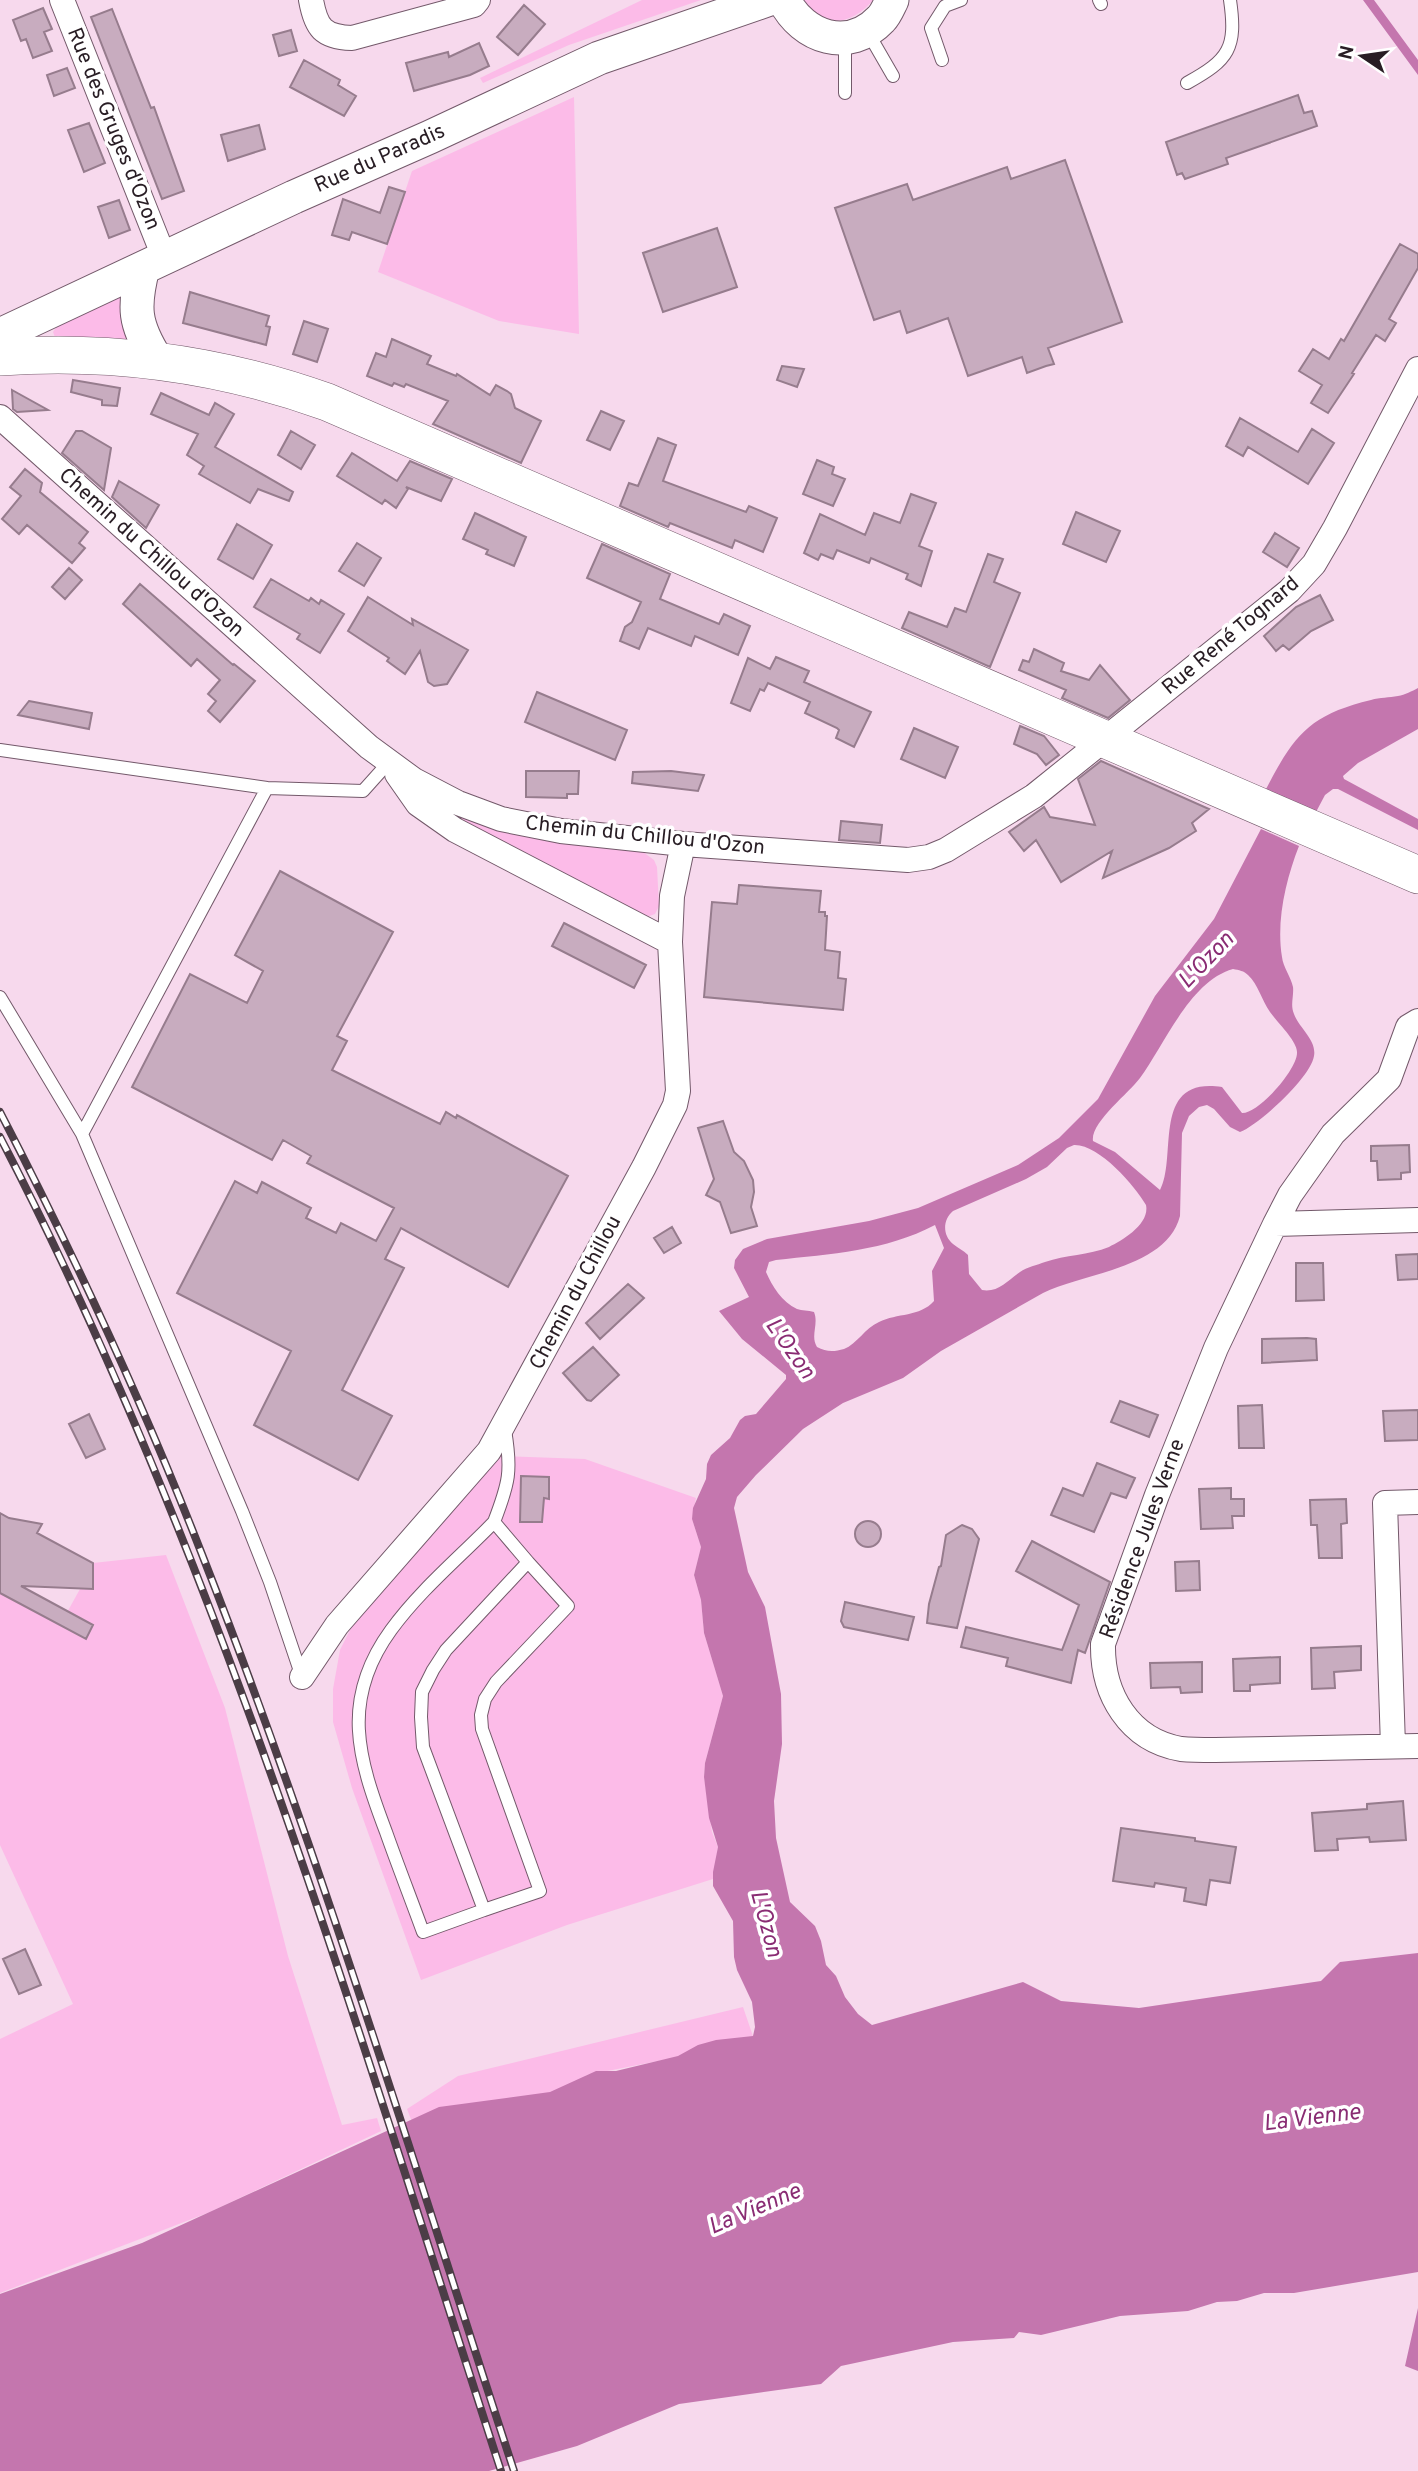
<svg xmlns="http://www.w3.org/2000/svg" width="1418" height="2471" font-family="Overpass,sans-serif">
  <rect width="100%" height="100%" fill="#f7d9ed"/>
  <!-- green -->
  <path fill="#fcbbe8" d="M642,0H701L569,45L483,83L480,78Z
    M800,0H873C860,16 837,29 816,16C810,13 805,5 800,0Z
    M574,97L579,334L499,321L378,272L412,171Z
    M122,296L131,340H56L53,332L58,325Z
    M420,793L639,849L654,860L657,867L659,906L655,914L644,918L451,818Z
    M498,1456L585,1459L696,1498L692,1519L701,1547L694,1575L701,1600L704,1633L723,1696L705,1763L704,1777L712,1832L718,1847L713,1879L567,1925L421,1980L352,1788L333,1722V1689L340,1650L354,1622Z
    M166,1555L225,1708L288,1956L342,2125L377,2118L381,2131L210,2212L0,2293V2039L73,2004L0,1845V1593L60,1625L80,1589H92L93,1563Z
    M743,2007L755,2042L587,2075L558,2095L412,2122L407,2109L458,2076Z"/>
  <!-- water -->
  <path fill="#c476ae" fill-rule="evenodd" d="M1363,0H1374L1418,60V75Z
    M1418,688V729L1358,763L1343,776L1344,779L1418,819V830L1338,789H1333L1325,795L1316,812L1265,791C1294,735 1309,715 1371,700C1380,697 1389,698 1398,696C1405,695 1412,691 1418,688Z
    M1261,829L1299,846C1286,879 1276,921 1282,957C1283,967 1291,977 1293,987C1294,996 1290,1005 1294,1014C1299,1028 1317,1040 1314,1056C1311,1077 1259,1125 1240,1132L1230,1127L1214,1109L1207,1105L1199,1107L1189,1116L1182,1133L1180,1216C1167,1268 1084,1273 1043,1293L941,1351L903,1378L843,1403L803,1429L756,1475L737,1497L734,1508L748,1572L765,1607L781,1694L782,1744L774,1801L776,1838L790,1902L815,1926L821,1941L826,1965L836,1976L845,1997L858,2014L872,2025L1023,1982L1061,2001L1139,2008L1321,1981L1340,1962L1418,1953V2272L1294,2293H1264L1237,2301L1217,2302L1188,2311L1120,2316L1041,2335L1019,2332L1014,2338L953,2342L841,2366L821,2384L679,2404L577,2446L489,2471H0V2294L142,2243L439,2107L550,2092L596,2071H616L678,2056L698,2045L716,2040L753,2036L755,2027L752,2002L737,1970L734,1957L733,1921L713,1886V1872L718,1847L709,1818L704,1777L705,1763L723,1696L704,1633L701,1600L694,1575L701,1547L692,1519L693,1508L706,1479L707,1464L711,1455L730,1438L740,1420L745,1416L756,1414L786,1379V1375L742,1339L719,1311L749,1297L734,1268L735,1260L743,1249L767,1239L869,1221L918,1208L1018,1165L1059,1138L1098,1099L1155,996L1214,919ZM1233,969C1239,970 1244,971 1248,975C1258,984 1262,1001 1270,1012C1277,1022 1297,1041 1297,1052C1298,1069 1258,1114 1242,1113L1222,1087C1150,1076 1178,1157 1160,1190L1115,1152L1093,1141C1090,1123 1129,1093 1140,1078C1165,1044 1190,981 1233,969ZM1074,1145C1099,1144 1135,1186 1146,1205C1150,1224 1123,1240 1109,1247C1089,1255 1065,1255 1045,1262C1037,1265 1027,1267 1020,1272C1008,1280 998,1293 982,1290L969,1274L968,1255C963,1250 958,1248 953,1244C942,1235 943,1219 953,1211L1026,1179L1047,1167L1067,1148ZM935,1225L944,1248L932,1271L934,1301C920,1317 897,1313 879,1322C865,1328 857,1344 844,1349C834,1352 826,1352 817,1347C810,1336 819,1324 814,1312C808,1310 802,1311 797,1309C782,1302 772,1286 766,1272L769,1262L776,1260C830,1254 886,1251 935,1225Z
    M1418,2308V2371L1405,2366Z"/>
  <!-- building -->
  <path fill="#c8acbf" stroke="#967c8d" stroke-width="2" d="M524,5L545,24L518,55L497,37Z
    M43,8L52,29L44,32L52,51L33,58L26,39L21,41L13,20Z
    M112,9L151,108L154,107L184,191L162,199L91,17Z
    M291,30L297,51L279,56L273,35Z
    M479,43L489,66L470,75L414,91L406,63L448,52L449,57Z
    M304,60L340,80L338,85L356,96L344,116L290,87Z
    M67,68L75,88L54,96L47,75Z
    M1298,95L1304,113L1312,111L1317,126L1226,158L1228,164L1185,179L1182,173L1177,175L1166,142Z
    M89,123L105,163L84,172L68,130Z
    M259,125L265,149L228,161L221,135Z
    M1065,160L1122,322L1048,348L1054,364L1046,366L1027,373L1022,357L968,376L948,318L907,333L900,311L874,320L835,208L907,184L913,200L1007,167L1011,179Z
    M389,187L405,192L387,244L352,232L349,240L332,235L343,199L380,213Z
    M119,200L130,230L109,238L98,207Z
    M717,228L737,287L663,312L643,253Z
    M1400,244L1418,254V268L1389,319L1396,323L1385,341L1376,335L1352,373L1354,374L1328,413L1311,403L1322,385L1299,371L1313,349L1329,359L1341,339L1344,341Z
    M190,292L269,316L266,326L270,327L266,345L183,323Z
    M304,321L328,329L317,362L293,354Z
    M392,339L431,356L427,364L456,376L457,374L490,395L496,385L507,391L511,394L515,408L541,421L521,463L433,424L448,401L406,384L404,387L394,383L392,386L367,376L376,353L386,357Z
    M782,366L804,369L797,387L777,380Z
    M73,380L120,388L117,406L102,405V400L71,392Z
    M12,390L48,410L17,412L13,409Z
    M161,393L209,415L215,403L234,414L215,447L293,492L289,501L258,489L250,503L199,474L204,466L187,455L198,434L151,414Z
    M601,411L624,421L610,450L587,440Z
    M1240,418L1298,452L1312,429L1334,443L1308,484L1248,447L1243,456L1226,446Z
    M76,431H82L111,448L104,490L62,453Z
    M291,431L315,445L301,469L278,455Z
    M658,438L676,445L663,481L746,512L749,506L777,518L763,552L735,540L732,548L670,523L668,527L620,506L629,483L638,486Z
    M352,453L397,481L410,461L452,479L441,501L406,487L408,489L396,508L385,500L382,504L337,476Z
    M817,460L834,467L832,474L845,479L833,506L803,494Z
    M25,469L42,483L40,492L88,532L79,543L85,548L72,563L27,525L19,534L2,519L21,496L10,487Z
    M119,481L159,505L146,528L112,497Z
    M911,494L936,503L919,546L932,551L921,586L906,579L908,574L871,558L869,563L837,550L833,559L821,554L818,560L804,553L820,514L865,535L874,513L900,523Z
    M1076,512L1120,531L1106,562L1063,544Z
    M475,513L526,537L514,566L486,554L488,550L463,539Z
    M237,524L272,545L253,579L218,559Z
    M1275,533L1299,548L1287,567L1263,552Z
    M357,543L381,558L364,586L339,571Z
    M602,544L670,574L660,599L719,624L724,614L750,626L738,655L695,636L691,646L648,628L639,649L620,641L625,627L632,622L641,602L587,578Z
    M988,554L1003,559L994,582L1020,593L990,667L902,628L909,612L947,627L955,608L966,612Z
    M69,568L82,580L65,599L52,587Z
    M271,579L309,601L311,598L319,604L321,600L344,614L320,653L297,639L300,634L254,607Z
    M140,584L233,665L234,664L255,681L220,722L208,711L216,701L208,694L220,680L197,659L191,666L123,604Z
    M1320,595L1333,620L1311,631L1289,650L1283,645L1276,651L1264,636L1296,607Z
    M368,597L413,625L412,619L468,650L447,684L434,686L428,682L420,651L405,674L387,661L389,658L348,631Z
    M1034,649L1064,663L1061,671L1089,680L1100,665L1130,700L1108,718L1062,698L1066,690L1019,670L1023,660L1029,662Z
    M776,657L809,671L804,682L871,712L854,747L836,738L839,730L837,728L805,713L810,702L768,683L764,691L760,689L750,711L731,703L748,658L770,669Z
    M537,692L627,730L615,760L525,722Z
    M29,701L92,713L89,729L18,715Z
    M1020,726L1044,736L1059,755L1046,765L1037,754L1014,744Z
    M914,728L958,747L945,778L901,759Z
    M1101,761L1209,809L1192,823L1196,831L1169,848L1103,878L1112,851L1061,882L1036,840L1024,851L1009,832L1044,807L1050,817L1095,825L1078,779Z
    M526,771H579L578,794H567V798L526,797Z
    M671,771L704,775L698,791L632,783L633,772Z
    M841,821L882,825L880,843L839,840Z
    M280,871L393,932L337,1036L347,1041L332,1070L440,1124L446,1112L456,1118L457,1115L568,1176L508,1287L401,1228L385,1259L404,1268L342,1390L392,1416L358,1480L254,1425L291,1351L177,1293L235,1181L257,1193L262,1182L311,1208L306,1218L336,1233L341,1223L376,1241L394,1208L307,1163L311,1156L283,1140L272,1160L132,1087L190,974L247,1003L263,971L235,955Z
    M739,885L821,891L819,912H825V916H827L825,950L840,952L838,978L846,979L843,1010L704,997L712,902L737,904Z
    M564,923L646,965L634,988L552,946Z
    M723,1121L734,1152L744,1161L753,1180L754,1192L751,1207L757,1226L731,1233L720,1202L706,1195L714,1179L698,1128Z
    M1409,1145L1410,1172L1401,1173V1179L1378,1180L1377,1161H1371V1146Z
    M672,1227L681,1243L664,1253L654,1238Z
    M1418,1254V1279L1398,1280L1396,1255Z
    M1296,1263H1323L1324,1300L1296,1301Z
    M628,1284L644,1298L600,1339L586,1323Z
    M1307,1338L1316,1339L1317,1360L1262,1363V1339Z
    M593,1347L619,1375L591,1401L587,1400L563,1373Z
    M1120,1401L1158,1415L1149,1437L1111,1422Z
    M1262,1405L1264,1448H1239L1238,1406Z
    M1418,1410V1440L1385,1441L1383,1411Z
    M89,1414L105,1449L86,1458L69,1424Z
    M1097,1463L1135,1478L1126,1498L1111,1493L1094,1532L1051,1515L1063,1488L1083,1496Z
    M521,1476L549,1477V1499L544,1498L542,1522H520Z
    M1231,1488V1499H1244V1516H1232L1233,1528L1201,1529L1199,1489Z
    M1346,1499L1347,1523L1341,1524L1342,1558H1319L1317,1525H1311L1310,1500Z
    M0,1513L9,1518L42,1524L37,1533L93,1563V1589L21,1586L93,1625L86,1639L0,1593Z
    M855 1534a13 13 0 1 1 26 0a13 13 0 1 1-26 0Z
    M962,1525L972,1529L979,1539L957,1628L927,1623L929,1604L939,1567L941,1566L946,1535Z
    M1032,1541L1110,1582L1085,1653L1078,1650L1071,1683L1006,1666L1008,1658L961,1647L966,1627L1062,1650L1079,1605L1016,1571Z
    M1199,1561L1200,1590L1176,1591L1175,1562Z
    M845,1602L914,1617L908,1640L844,1627L841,1621Z
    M1361,1646V1670L1334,1672L1335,1688L1312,1689L1311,1648Z
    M1280,1657V1683L1250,1685V1691H1234L1233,1659Z
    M1202,1662V1692L1181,1693L1180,1687L1151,1688L1150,1663Z
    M1403,1801L1406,1840L1370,1842L1369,1837L1337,1839L1338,1850L1315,1851L1312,1813L1367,1809V1804Z
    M1121,1828L1195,1838V1841L1236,1847L1230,1883L1210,1880L1206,1905L1184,1901L1186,1888L1155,1883L1154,1887L1113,1881Z
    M25,1949L41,1985L19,1994L3,1959Z"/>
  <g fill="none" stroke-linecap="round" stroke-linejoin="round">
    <defs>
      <path id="lane" d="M1099,0L1101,4
        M867,31L893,76
        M845,38V93
        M942,60L931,28L945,6L961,0
        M1187,83C1229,60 1237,48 1230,0
        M0,750L267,788
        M0,997L82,1134L242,1511L270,1582L302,1677
        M82,1134L267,788L363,791L389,762
        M505,1430C512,1471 509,1483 494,1522L528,1562L446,1650L433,1670L422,1692L421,1717L423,1747L484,1910L540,1891L482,1729L481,1715L485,1699L496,1682L568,1606L528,1562
        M484,1910L423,1932C411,1899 398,1866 386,1832C358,1758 340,1700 391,1630C420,1590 460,1557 494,1522"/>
      <path id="street" d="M62,0L164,257
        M311,0C316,28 323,37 352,38L474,5L478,0
        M0,417L369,747L414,780L458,803L501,819L561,831L683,844L908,860L929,857L946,850L1034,796L1289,591L1314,564L1335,528L1418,369
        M397,774L418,804L455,830L670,942
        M1418,1021L1408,1027L1389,1079L1333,1134L1290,1195L1275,1224L1216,1348L1157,1495L1103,1644C1102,1694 1129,1740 1181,1749C1192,1750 1204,1750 1215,1750L1418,1746
        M1275,1224L1418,1220
        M302,1677L337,1625L489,1451L644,1167L675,1105L678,1091L670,942L672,896L683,844
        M1393,1746L1385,1503L1418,1502"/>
      <path id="secondary" d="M784,0C803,38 849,53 881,19C886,14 889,6 892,0
        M143,268C133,307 134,324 156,359
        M0,335L294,197L430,137L599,58L767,0"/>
      <path id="primary" d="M0,357C112,349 221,364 327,402L1418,875"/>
    </defs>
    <!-- lane casing -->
    <use href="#lane" stroke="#73596a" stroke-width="14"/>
    <!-- street casing -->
    <use href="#street" stroke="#73596a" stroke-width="26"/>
    <!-- secondary casing -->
    <use href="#secondary" stroke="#73596a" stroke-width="35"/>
    <!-- primary casing -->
    <use href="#primary" stroke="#73596a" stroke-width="38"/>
    <!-- lane -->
    <use href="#lane" stroke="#fff" stroke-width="12"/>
    <!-- street -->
    <use href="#street" stroke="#fff" stroke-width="24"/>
    <!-- secondary -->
    <use href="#secondary" stroke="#fff" stroke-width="33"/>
    <!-- primary -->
    <use href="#primary" stroke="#fff" stroke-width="37"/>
    <defs>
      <path id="rail" d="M0,1112C75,1257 144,1405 203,1557C321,1857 414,2165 514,2471
        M0,1137C220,1560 354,2020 501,2471"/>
    </defs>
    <!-- rail casing -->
    <use href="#rail" stroke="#4b3d46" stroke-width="8"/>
    <!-- rail -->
    <use href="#rail" stroke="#fff" stroke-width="5" stroke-dasharray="16" stroke-linecap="butt"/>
  </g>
  <g text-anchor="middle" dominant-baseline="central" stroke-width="7" stroke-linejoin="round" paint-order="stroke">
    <!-- street labels -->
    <g font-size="21" fill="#281d24" stroke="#fff">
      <text transform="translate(113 129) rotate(68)">Rue des Gruges d'Ozon</text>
      <text transform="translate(380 159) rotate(-24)">Rue du Paradis</text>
      <text transform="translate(151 553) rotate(42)">Chemin du Chillou d'Ozon</text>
      <text transform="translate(1231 636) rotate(-40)">Rue René Tognard</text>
      <text transform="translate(645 836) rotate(6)">Chemin du Chillou d'Ozon</text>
      <text transform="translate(576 1293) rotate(-62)">Chemin du Chillou</text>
      <text transform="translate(1143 1539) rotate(-70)">Résidence Jules Verne</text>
    </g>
    <!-- water labels -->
    <g font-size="23" font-style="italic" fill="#892c73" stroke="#fff">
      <text transform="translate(1207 961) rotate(-46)">L'Ozon</text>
      <text transform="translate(789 1349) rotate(55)">L'Ozon</text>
      <text transform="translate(765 1924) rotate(75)">L'Ozon</text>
      <text transform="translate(1312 2119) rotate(-7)">La Vienne</text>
      <text transform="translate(755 2210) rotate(-23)">La Vienne</text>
    </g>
  </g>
  <!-- north arrow -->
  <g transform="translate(1362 56) rotate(283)" stroke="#ffffff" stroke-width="5" paint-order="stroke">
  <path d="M0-5L12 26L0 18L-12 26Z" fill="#281d24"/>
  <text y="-10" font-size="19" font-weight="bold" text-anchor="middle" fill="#281d24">N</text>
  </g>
</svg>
